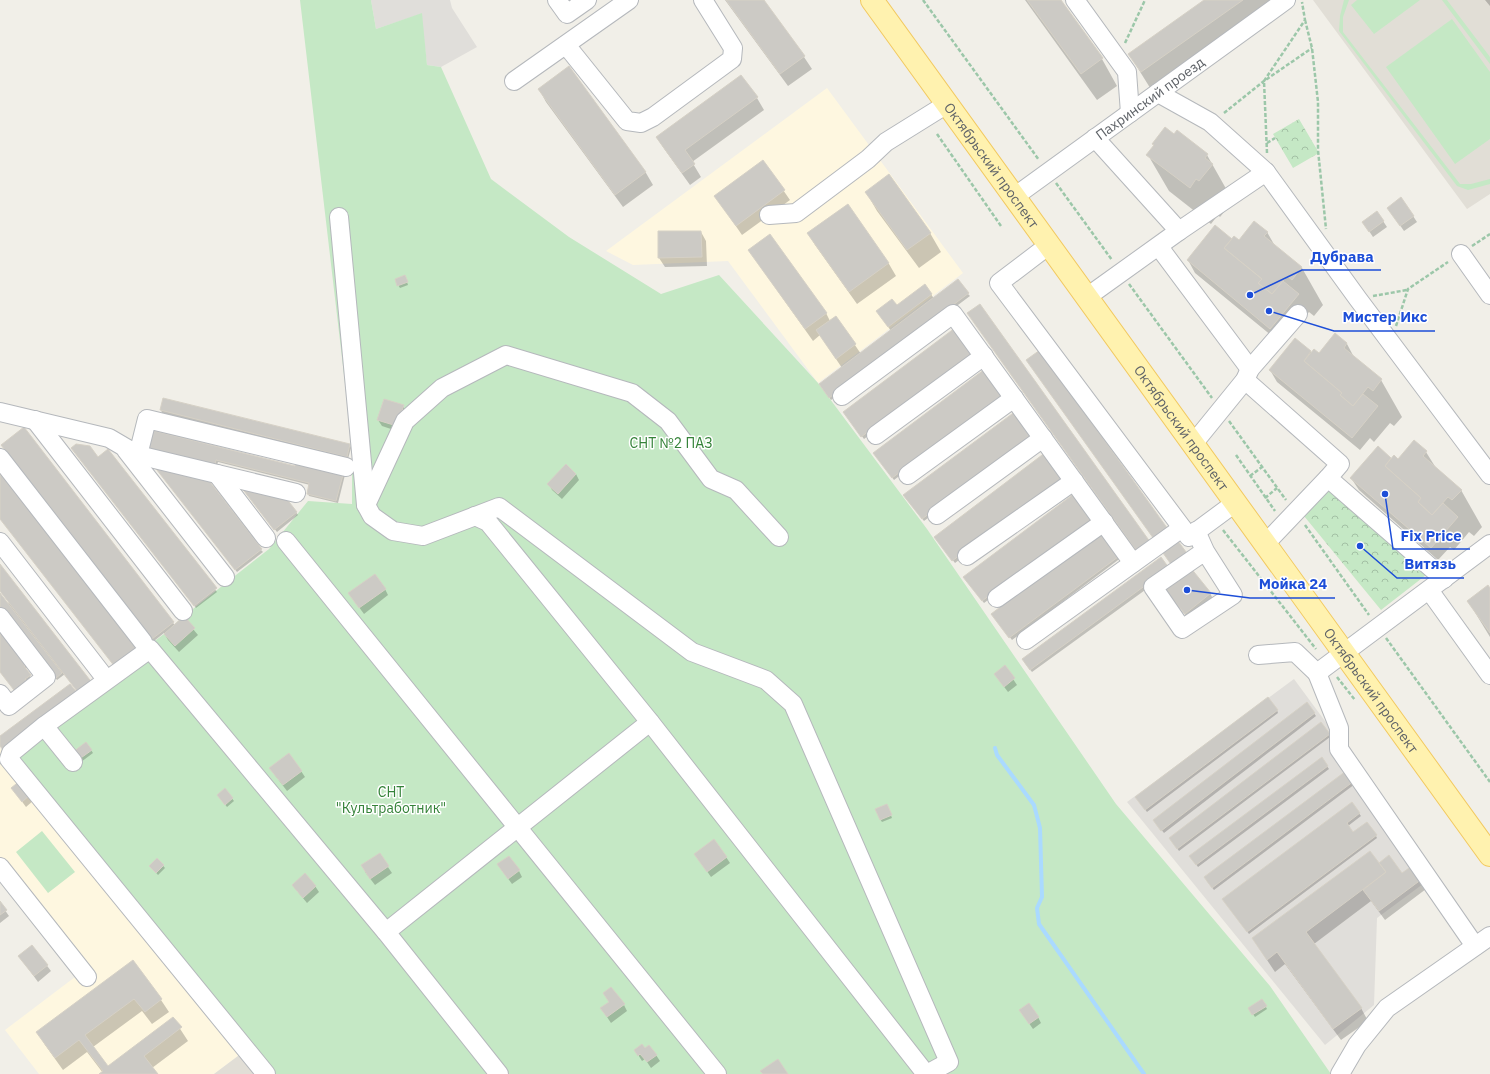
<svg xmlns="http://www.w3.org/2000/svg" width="1490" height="1074" font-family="'IBM Plex Sans',sans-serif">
  <defs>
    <pattern id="forest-crowns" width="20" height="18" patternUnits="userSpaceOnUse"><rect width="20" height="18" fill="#c5e8c5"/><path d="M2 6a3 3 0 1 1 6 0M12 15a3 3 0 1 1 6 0" fill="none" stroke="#a3c0a4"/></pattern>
  </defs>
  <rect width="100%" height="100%" fill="#f1efe8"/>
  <!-- commercial -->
  <path fill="#fef7e0" d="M827,88L963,273L818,383L728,261L633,265L606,251Z
    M0,748L242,1053L214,1074H39L5,1030L75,977L81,960L0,858Z"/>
  <!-- industrial -->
  <path fill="#e0deda" d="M371,0H450L452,8L477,47L441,67L427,65L421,14L376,29Z
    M1294,679L1336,736L1427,881L1377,918L1374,1005L1325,1045L1127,802Z"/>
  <!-- education -->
  <path fill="#e1ded6" d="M1313,0H1490V194L1467,209Z
    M242,1053L259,1074H214Z"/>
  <!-- green -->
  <path fill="#c5e8c5" d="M300,0H371L376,29L422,13L427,65L441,67L491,179L569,237L661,294L719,275L818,383L927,529L1116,804L1270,986L1331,1074H259L4,753L164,634L184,616L269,549L308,501L352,504V443Z
    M1344,0H1349L1343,17V32L1460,184H1471L1490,179V184L1468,190L1457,186L1339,31L1340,16Z
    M1357,0H1420L1374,34L1351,5Z
    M1442,0H1447L1490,57V64Z
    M1452,19L1490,72V139L1455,164L1386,67Z
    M42,831L75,872L48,893L16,852Z"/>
  <!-- forest -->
  <path fill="url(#forest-crowns)" d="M1299,119L1319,153L1293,168L1273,134Z
    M1330,490L1426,575L1381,610L1304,516Z"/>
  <!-- shadow -->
  <path fill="#0003" d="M725,0H763L804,57L812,69L788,86Z
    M1025,0H1060L1102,59L1117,86L1097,100Z
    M1206,0H1280L1152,91L1129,54Z
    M1485,0H1490V6Z
    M569,67L646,173L653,185L623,207L546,102L539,89Z
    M757,98L764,110L692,162L701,177L690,185L665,150L657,138Z
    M1177,132L1207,155L1233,201L1220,217L1218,215L1211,224L1169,191L1148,155L1174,135Z
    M763,161L790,200L742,235L715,196Z
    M866,192L930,233L941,252L919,268L877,211Z
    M847,205L889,264L896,276L857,304L815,245L808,233Z
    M1388,208L1413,216L1417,222L1404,231Z
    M1383,221L1387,227L1373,237L1367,228Z
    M701,232L706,241L707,266L665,267L659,258Z
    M1267,232L1275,246L1302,268L1323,305L1314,316L1309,312L1293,330L1278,341L1195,273L1188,260L1232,240L1239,241Z
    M750,250L826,313L830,321L836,317L861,354L891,331L877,311L897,306L931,294L934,299L968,294L970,296L831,400L822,387L842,368L820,335L813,341L757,262Z
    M406,279L408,285L400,288L398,285Z
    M1335,335L1347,344L1355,359L1381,380L1402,417L1394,426L1390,423L1374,442L1370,438L1360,450L1277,382L1270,370L1295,339L1312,353L1319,354Z
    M974,356L864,439L846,415Z
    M985,371L1004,397L894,480L876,456Z
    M403,406L406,412L400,432L382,426L378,420Z
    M161,410L350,445L351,448L348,459L162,413Z
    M1035,438L924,521L906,498Z
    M1415,442L1426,452L1436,468L1461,490L1482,527L1474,536L1469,532L1454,550L1450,547L1438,560L1359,490L1351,478L1378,448L1391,459L1398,461Z
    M4,448L175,625L183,617L198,635L179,652L168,640L164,633L154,641Z
    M74,450L98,458L108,450L217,592L196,608Z
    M144,453L296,467L345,475L338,503L309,496L308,494L310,485L218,462L215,471Z
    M156,468L261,550L263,552L237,572Z
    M576,474L579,480L562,499L552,490L549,484Z
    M1065,480L955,563L937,540Z
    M244,490L286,499L298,515L277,532Z
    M1075,494L1094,521L984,603L966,580Z
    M1103,531L1122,557L1012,640L994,616Z
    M1161,558L1170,572L1032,672L1024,662Z
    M0,565L65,674L57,680L0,608V594L8,604L9,602L0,591Z
    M1165,588L1210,593L1215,603L1191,622L1171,597Z
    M385,589L388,595L364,614L353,599Z
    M1490,589V637L1468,601Z
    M0,628L29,666L25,669L31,678L29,685L0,671Z
    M1005,667L1017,685L1008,692L999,680Z
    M1307,704L1316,716L1164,833L1156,823Z
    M1277,710L1278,713L1147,812L1138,800Z
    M1329,734L1330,737L1179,851L1172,841Z
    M91,750L93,753L81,762L76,755Z
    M1321,758L1329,769L1198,867L1192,858Z
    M301,771L305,777L287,791L274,774Z
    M1346,772L1355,784L1214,890L1206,880Z
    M21,782L34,800L26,807L12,788Z
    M225,790L234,801L227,807L220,798Z
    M1352,804L1361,816L1348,826L1353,833L1376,836L1377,838L1249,934L1225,902Z
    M888,808L892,818L882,822L880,819Z
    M379,854L392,873L375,885L365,872Z
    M695,854L726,857L730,863L711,877Z
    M157,859L165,868L158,875L150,866Z
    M498,865L519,871L522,877L512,884Z
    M1381,867L1402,874L1411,867L1426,889L1385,920L1371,901L1314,944L1361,1008L1368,1021L1341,1040L1285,964L1275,972L1253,939Z
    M293,886H315L319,892L307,903Z
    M0,903L9,916L0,923Z
    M32,946L51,971L38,982L19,956Z
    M133,961L161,1000L169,1012L152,1024L142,1011L93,1047L108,1067L173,1018L188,1041L152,1068L156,1074H101L103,1073L87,1052L63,1070L45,1045L38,1033Z
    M1262,1000L1267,1009L1255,1017L1249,1008Z
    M624,1005L627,1011L611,1023L605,1014Z
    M1024,1016L1038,1017L1041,1023L1033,1029Z
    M645,1049L656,1055L660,1061L651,1068L645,1059L642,1061L635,1050Z"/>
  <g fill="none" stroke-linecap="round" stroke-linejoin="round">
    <!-- stream -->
    <path stroke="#aadaff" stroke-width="4" d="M995,748L997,755L1034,805L1040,828L1042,897L1037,908L1039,924L1144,1074"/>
  </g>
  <!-- building -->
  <path fill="#cccac5" stroke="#d6d1c6" d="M726,0H764L805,56L780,74Z
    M1027,0H1061L1103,58L1081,74Z
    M1204,0H1243L1141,72L1128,54Z
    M569,66L646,172L615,195L538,89Z
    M741,75L758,97L685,150L695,164L682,173L656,137Z
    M1165,127L1174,134L1177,130L1208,154L1205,158L1213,164L1199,181L1196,179L1190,188L1146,155L1154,145L1152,144Z
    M763,160L785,190L736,226L714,196Z
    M889,174L931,233L907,250L865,192Z
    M1401,197L1414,216L1400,226L1387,208Z
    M848,204L889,263L849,292L807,233Z
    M1377,211L1384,221L1369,232L1362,222Z
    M1254,221L1268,232L1264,236L1302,267L1292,280L1287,276L1272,294L1258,283L1262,279L1224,248L1234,236L1239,240Z
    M1215,225L1232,239L1224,248L1262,279L1258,283L1272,294L1283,281L1299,294L1270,329L1187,260Z
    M658,231H701L702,257L658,258Z
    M770,234L827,313L805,329L748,250Z
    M405,275L408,282L397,286L395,279Z
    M958,279L969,293L829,398L819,384Z
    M925,284L932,294L888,327L876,311L892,299L897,305Z
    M980,304L1153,546L1140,556L967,313Z
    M836,316L856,344L836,359L816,330Z
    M955,328L973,353L861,437L843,412Z
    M1335,333L1347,343L1344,348L1382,379L1373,391L1368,387L1353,406L1340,395L1342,393L1304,361L1314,349L1319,353Z
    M1295,338L1311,351L1304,361L1342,393L1340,395L1353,406L1363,394L1378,406L1352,438L1269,370Z
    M1040,350L1170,532L1156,542L1026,360Z
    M985,369L1004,394L892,478L873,453Z
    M163,398L350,444L347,457L160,410Z
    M384,399L404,405L397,426L377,420Z
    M1016,411L1034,435L922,519L903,495Z
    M24,427L174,622L152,639L1,445Z
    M147,429L295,466L297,460L344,471L336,501L307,494L309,483L216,460L214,469L141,451Z
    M1414,440L1427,451L1423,456L1462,490L1452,500L1448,497L1432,515L1418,502L1421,498L1385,466L1394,455L1398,459Z
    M76,444L90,446L98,457L108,449L217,588L194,606L71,448Z
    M1378,446L1391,458L1385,466L1421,498L1418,502L1432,515L1443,503L1458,517L1431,548L1350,478Z
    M1046,452L1065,477L952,561L934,537Z
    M566,464L576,474L558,494L547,484Z
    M153,465L207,478L262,549L235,570Z
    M0,472L137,650L115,667L0,519Z
    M241,487L286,498L297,512L274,530Z
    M1075,493L1094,517L982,601L963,577Z
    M1103,529L1122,554L1009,638L991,614Z
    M1178,541L1189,556L1173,567L1163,553Z
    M1161,557L1169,568L1030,670L1022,659Z
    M0,564L93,684L80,695L0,591Z
    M1190,567L1211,593L1185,614L1164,588Z
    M375,574L386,589L359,608L348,593Z
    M1488,585L1490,588V633L1467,601Z
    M0,593L62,673L55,679L0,609Z
    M184,616L195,628L175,646L164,634Z
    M0,626L29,662L24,666L31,675L25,679L29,685L17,694L0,672Z
    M1005,665L1015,678L1004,687L994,674Z
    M70,684L79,695L4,751L0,746V736Z
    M1268,697L1278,710L1145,810L1135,797Z
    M1307,702L1315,713L1161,831L1153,820Z
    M1321,722L1330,734L1177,849L1169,838Z
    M86,742L92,750L78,760L73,752Z
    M289,753L302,771L283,785L269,768Z
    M1322,757L1328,766L1196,865L1189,856Z
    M1346,771L1354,781L1212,888L1204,877Z
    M21,780L31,794L22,802L11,788Z
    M225,788L233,798L225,805L217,795Z
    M1352,802L1360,813L1347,823L1353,832L1367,822L1377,835L1247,932L1222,899Z
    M887,804L892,815L880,820L875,809Z
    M714,839L727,857L707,872L694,854Z
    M1370,851L1386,872L1306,932L1362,1008L1333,1029L1277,952L1267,960L1252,938Z
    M380,853L389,866L370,879L361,865Z
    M1389,855L1402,873L1412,866L1422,879L1379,911L1363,890L1386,872L1379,863Z
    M509,856L520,870L508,879L497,864Z
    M157,858L164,865L156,873L149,866Z
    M305,873L316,886L303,898L292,885Z
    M0,901L7,910L0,915Z
    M32,945L48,965L34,976L18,956Z
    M133,960L162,999L145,1012L134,999L85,1035L108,1066L173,1017L182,1027L144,1056L158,1074H99L103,1071L79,1040L55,1058L36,1032Z
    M611,987L625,1004L607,1017L600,1008L609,1002L603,993Z
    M1262,999L1267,1006L1252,1015L1248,1008Z
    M1029,1003L1039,1017L1029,1024L1019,1010Z
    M642,1044L645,1048L649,1045L657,1055L647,1062L640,1054L638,1056L634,1050Z
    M778,1059L788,1074H763L760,1071Z"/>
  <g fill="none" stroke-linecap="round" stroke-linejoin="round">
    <defs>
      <g id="minor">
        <path d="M557,0L567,14L587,0"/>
        <path d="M1075,0L1127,72L1130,113"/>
        <path d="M566,45L627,121L641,123L653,117L732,59L733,48L703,0"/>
        <path d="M514,81L629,0"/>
        <path d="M1158,93L1210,122L1266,172"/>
        <path d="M1095,138L1179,231"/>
        <path id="s1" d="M1014,197L1286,0"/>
        <path d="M769,215L796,213L868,159L886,142L947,104"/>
        <path d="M339,217L366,505L372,516L393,531L423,536L499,507L692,652L766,680L793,704L949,1062L927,1074"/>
        <path d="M1049,245L999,283L1189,537L1235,503"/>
        <path d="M1159,247L1250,369"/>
        <path d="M1461,254L1490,295"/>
        <path d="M1087,297L1179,231L1266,172L1358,299L1490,475"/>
        <path d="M1245,380L1340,464L1328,478L1444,579"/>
        <path d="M842,396L953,314L1133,563"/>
        <path d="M0,412L109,438L138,455L296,493"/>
        <path d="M35,420L183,611"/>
        <path d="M876,435L984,356"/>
        <path d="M1193,444L1245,380L1250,369L1298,314"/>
        <path d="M126,450L225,577"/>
        <path d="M138,455L147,419L346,467"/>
        <path d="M0,458L143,642"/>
        <path d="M217,474L266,538"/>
        <path d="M908,475L1014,398"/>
        <path d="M366,505L405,421L442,388L506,355L632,393L668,421L711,479L736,490L779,537"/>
        <path d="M937,515L1043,438"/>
        <path d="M475,516L488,522L650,722L926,1074"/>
        <path d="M1196,531L1205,551L1233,595L1182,629L1153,587L1205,551"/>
        <path d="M286,541L717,1074"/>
        <path d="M0,542L102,674"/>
        <path d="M1265,544L1328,478"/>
        <path d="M967,556L1074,481"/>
        <path d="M1429,590L1490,675"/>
        <path d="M997,598L1104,522"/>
        <path d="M0,617L46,677L9,706L0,694"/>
        <path d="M1026,640L1182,528"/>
        <path d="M1258,655L1295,652L1317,673L1490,544"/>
        <path d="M1317,673L1339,728V749L1475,946"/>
        <path d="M44,726L73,762"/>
        <path d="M0,867L87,977"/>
        <path d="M386,932L650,722"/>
        <path d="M266,1074L9,759L11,753L44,726L150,649L386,932L499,1074"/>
        <path d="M1340,1074L1357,1045L1387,1008L1490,936"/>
      </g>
      <g id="major">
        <path id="s2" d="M872,0L1490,855"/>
      </g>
    </defs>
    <!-- minor casing -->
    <use href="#minor" stroke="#b5b8bc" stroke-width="20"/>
    <!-- major casing -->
    <use href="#major" stroke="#f2c960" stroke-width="24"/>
    <!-- path -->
    <path stroke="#9cc7a9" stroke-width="2.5" stroke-dasharray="4 2" stroke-linecap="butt" d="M923,0L1039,160
      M1305,20L1312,48L1318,102V150L1326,229
      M1125,43L1145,0
      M1224,113L1264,81L1312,48
      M937,134L1001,226
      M1267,143L1275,138
      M1267,153L1264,81L1305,20L1302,2
      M1056,183L1112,260
      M1472,246L1490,234
      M1129,284L1212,398
      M1373,296L1407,290
      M1396,326L1408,289L1448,262
      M1229,421L1286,500
      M1236,455L1275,511
      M1250,476L1262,467
      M1265,498L1277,488
      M1305,525L1369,615
      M1223,530L1316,649
      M1386,638L1490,782
      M1337,677L1355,700"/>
    <!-- minor -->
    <use href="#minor" stroke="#fff" stroke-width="18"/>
    <!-- major -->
    <use href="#major" stroke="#fff2af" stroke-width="22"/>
  </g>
  <g text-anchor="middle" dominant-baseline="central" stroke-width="3" stroke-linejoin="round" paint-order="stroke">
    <!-- street labels -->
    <g font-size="14" fill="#5f6368" stroke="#fff">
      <text stroke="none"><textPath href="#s1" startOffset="168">Пахринский проезд</textPath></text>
      <text stroke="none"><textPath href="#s2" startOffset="204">Октябрьский проспект</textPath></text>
      <text stroke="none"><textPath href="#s2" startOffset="528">Октябрьский проспект</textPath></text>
      <text stroke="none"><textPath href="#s2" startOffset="852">Октябрьский проспект</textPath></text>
    </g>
    <!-- park labels -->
    <g font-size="14" fill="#348238" stroke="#fff">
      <text x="671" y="443">СНТ №2 ПАЗ</text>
      <text x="391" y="792">СНТ<tspan x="391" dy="16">"Культработник"</tspan></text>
    </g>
  </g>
  <!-- callouts -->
  <path fill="none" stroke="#1d4ed8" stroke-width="1.5" d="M1250 295L1302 270H1381M1269 311L1334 331H1435M1385 494L1393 549H1470M1360 546L1397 578H1464M1187 590L1250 598H1335"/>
  <g fill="#1d4ed8" stroke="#fff" stroke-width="1.5">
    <circle cx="1250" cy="295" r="4"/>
    <circle cx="1269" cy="311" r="4"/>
    <circle cx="1385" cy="494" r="4"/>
    <circle cx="1360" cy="546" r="4"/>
    <circle cx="1187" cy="590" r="4"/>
  </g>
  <g font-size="15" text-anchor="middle" font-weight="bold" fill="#1d4ed8" stroke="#fff" stroke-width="3" stroke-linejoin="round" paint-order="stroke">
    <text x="1342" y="262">Дубрава</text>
    <text x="1385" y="322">Мистер Икс</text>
    <text x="1431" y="541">Fix Price</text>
    <text x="1430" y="569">Витязь</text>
    <text x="1293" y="589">Мойка 24</text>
  </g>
</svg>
